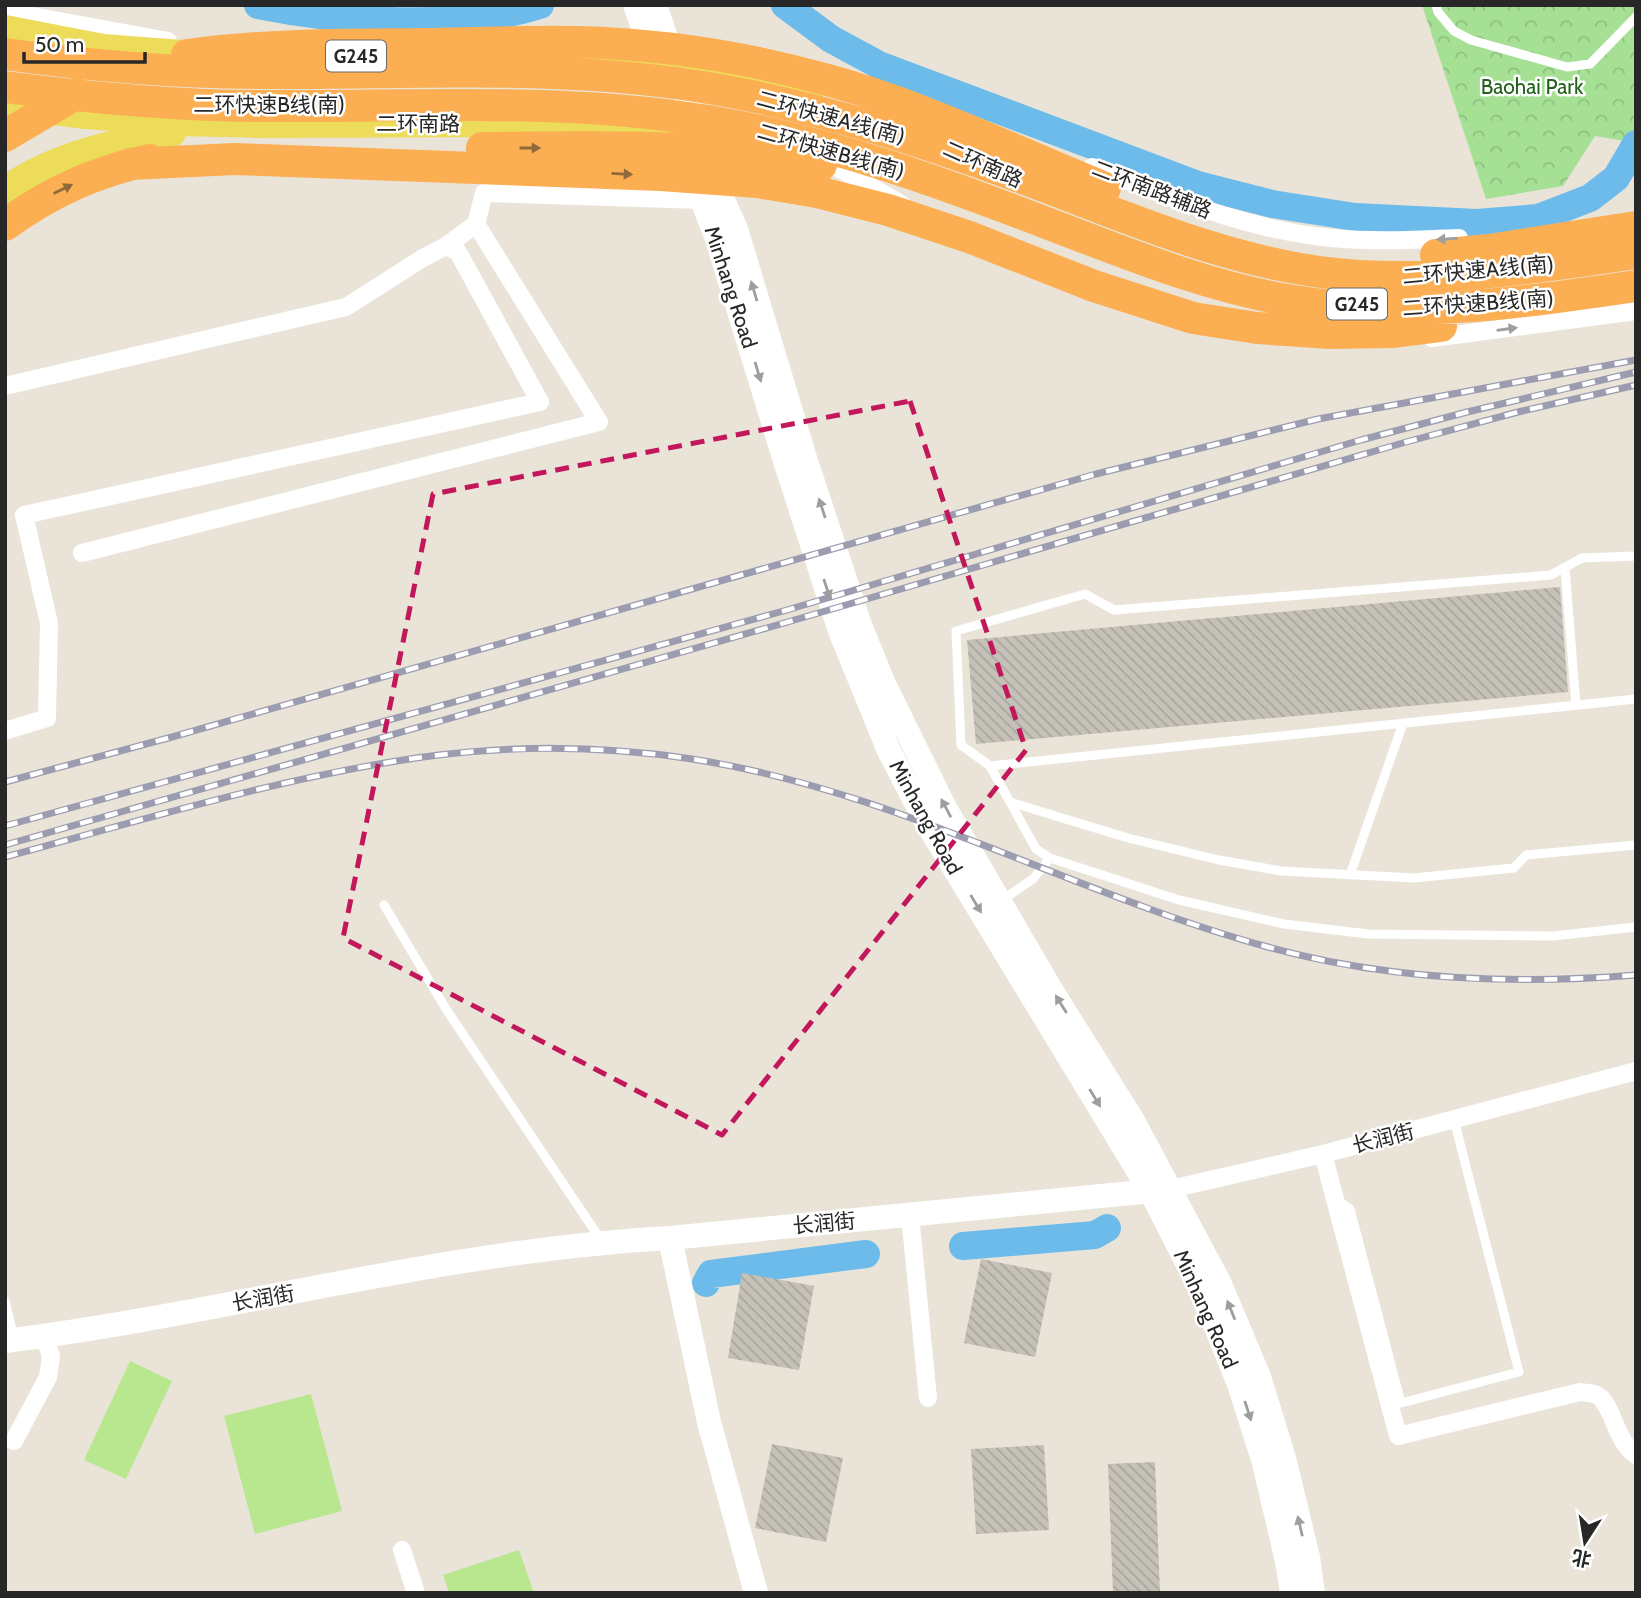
<svg xmlns="http://www.w3.org/2000/svg" width="1641" height="1598" font-family="Cabin,'Noto Sans SC',sans-serif">
  <defs>
    <pattern id="forest-crowns" width="20" height="18" patternUnits="userSpaceOnUse" patternTransform="scale(1.75)"><rect width="20" height="18" fill="#a6e095"/><path d="M2 6a3 3 0 1 1 6 0M12 15a3 3 0 1 1 6 0" fill="none" stroke="#8fc080"/></pattern>
    <pattern id="building-back-hatch" width="6" height="6" patternUnits="userSpaceOnUse" patternTransform="scale(1.75)"><rect width="6" height="6" fill="#c5c1b8"/><path d="M-1 5l2 2M0 0l6 6M5-1l2 2" fill="none" stroke="#a9a69e"/></pattern>
  </defs>
  <rect width="100%" height="100%" fill="#eae4d8"/>
  <!-- forest -->
  <path fill="url(#forest-crowns)" d="M1422,5H1636V143L1595,136L1563,186L1486,199Z"/>
  <!-- pitch -->
  <path fill="#b9e790" d="M130,1361L172,1381L126,1479L84,1460Z
    M311,1394L342,1511L255,1534L224,1416Z
    M519,1550L534,1593H449L443,1575Z"/>
  <g fill="none" stroke-linecap="round" stroke-linejoin="round">
    <!-- river -->
    <path stroke="#6cbbeb" stroke-width="28" d="M258,5C341,22 459,31 540,5
      M785,5L831,39L879,65L1198,185L1272,204L1355,217L1477,223L1538,218L1590,198L1616,178L1636,144
      M963,1246L1095,1235L1107,1228
      M706,1283L711,1274L866,1254"/>
  </g>
  <!-- building -->
  <path fill="url(#building-back-hatch)" d="M1560,587L1568,692L976,744L967,640Z
    M981,1259L1052,1273L1035,1357L964,1343Z
    M742,1273L814,1286L799,1370L728,1358Z
    M772,1444L843,1458L826,1542L755,1528Z
    M1044,1445L1049,1530L976,1534L971,1449Z
    M1155,1462L1160,1593H1113L1108,1464Z"/>
  <g fill="none" stroke-linecap="round" stroke-linejoin="round">
    <!-- lane -->
    <path stroke="#fff" stroke-width="9" d="M1436,5L1438,12L1454,31L1471,40L1567,67L1590,64L1636,17
      M1636,556L1582,558L1551,575L1114,610L1085,594L956,631L961,745L990,766L1036,849L1050,858L1179,900L1284,924L1368,934L1553,936L1636,927
      M1565,568L1576,705
      M990,766L1636,699
      M1010,802L1128,838L1219,860L1281,871L1414,878L1514,868L1526,855L1636,845
      M1350,875L1403,723
      M1002,900L1033,879L1050,858
      M384,905L446,1009L601,1240
      M1336,1199L1350,1209L1401,1403L1519,1372L1454,1120
      M5,1301L14,1338"/>
    <!-- street -->
    <path stroke="#fff" stroke-width="18" d="M5,11L168,41
      M815,158L842,170L901,204
      M1092,167C1170,197 1247,230 1331,238C1374,242 1416,240 1459,238
      M446,246L476,224
      M1432,338L1636,311
      M5,386L346,307L423,258L446,246L458,252L540,402L24,515L49,623L47,718L5,731
      M82,553L599,422L476,224L484,193L701,200
      M1323,1154L1398,1436L1580,1392C1585,1393 1593,1393 1597,1395C1613,1404 1615,1441 1636,1455
      M1171,1189L1323,1154L1636,1071
      M910,1215L928,1398
      M14,1441L48,1377L51,1356L44,1336
      M402,1550L416,1593"/>
    <!-- secondary -->
    <path stroke="#fff" stroke-width="24" d="M635,5L655,61
      M655,5L713,178L736,229L805,458L860,625L883,682L945,808L1050,988L1132,1119L1219,1282L1259,1377L1284,1458L1308,1557L1313,1593
      M687,162L716,236L786,464L840,631L889,751L925,820L1151,1192L1201,1290L1239,1384L1264,1463L1287,1561L1292,1593
      M670,1238L709,1422L756,1593
      M5,1341C227,1313 446,1250 670,1238L1163,1190"/>
    <!-- primary -->
    <path stroke="#eddb5a" stroke-width="28" d="M5,29L103,48L208,56
      M529,56C623,58 720,67 810,95
      M5,105L85,115L177,122L264,124L535,123L718,136
      M5,190C55,155 113,143 172,133"/>
    <!-- highway -->
    <path stroke="#fbae52" stroke-width="32" d="M5,54C91,66 177,73 263,73C405,74 547,64 689,85C813,103 932,144 1049,188C1137,222 1226,259 1320,272C1425,286 1532,268 1636,253
      M187,55C266,44 345,45 425,44C476,43 527,41 578,42C660,44 745,57 824,79C921,105 1011,150 1105,188
      M5,87C91,98 177,106 263,106C419,107 576,96 730,125C839,145 945,184 1049,224C1126,253 1205,286 1287,300C1404,320 1520,303 1636,286
      M5,136L76,94
      M482,148C594,147 710,143 821,165
      M130,164L235,159L661,175L757,182L817,192L888,210L969,237L1094,286L1193,318L1257,328L1330,333L1394,332L1441,326
      M5,225C50,192 96,171 150,160
      M1436,255L1489,250L1636,227"/>
    <defs>
      <path id="rail" d="M5,782L172,737L1096,474L1318,419L1636,360
        M5,826L787,610L1361,440L1467,412L1636,372
        M5,845L791,621L1406,442L1518,412L1636,385
        M5,857C143,820 282,777 423,757C511,745 605,746 692,759C894,790 1073,894 1268,947C1388,980 1512,985 1636,975"/>
    </defs>
    <!-- rail casing -->
    <use href="#rail" stroke="#9c9cb1" stroke-width="7"/>
    <!-- rail -->
    <use href="#rail" stroke="#fff" stroke-width="4.5" stroke-dasharray="13" stroke-linecap="butt"/>
  </g>
  <!-- one-way arrows -->
  <defs><path id="oneway-solid" d="M-6-.8H1V-3.2L6.5 0L1 3.2V.8H-6Z" transform="scale(1.75)"/></defs>
  <g fill="#916a3c">
    <use href="#oneway-solid" transform="translate(530 148)"/>
    <use href="#oneway-solid" transform="translate(622 174) rotate(3)"/>
    <use href="#oneway-solid" transform="translate(63 189) rotate(-26)"/>
  </g>
  <g fill="#9e9e9e">
    <use href="#oneway-solid" transform="translate(1447 239) rotate(177)"/>
    <use href="#oneway-solid" transform="translate(754 291) rotate(-107)"/>
    <use href="#oneway-solid" transform="translate(1507 329) rotate(-8)"/>
    <use href="#oneway-solid" transform="translate(758 372) rotate(73)"/>
    <use href="#oneway-solid" transform="translate(822 508) rotate(-108)"/>
    <use href="#oneway-solid" transform="translate(827 589) rotate(72)"/>
    <use href="#oneway-solid" transform="translate(946 808) rotate(-118)"/>
    <use href="#oneway-solid" transform="translate(976 904) rotate(59)"/>
    <use href="#oneway-solid" transform="translate(1061 1004) rotate(-122)"/>
    <use href="#oneway-solid" transform="translate(1095 1098) rotate(58)"/>
    <use href="#oneway-solid" transform="translate(1231 1310) rotate(-112)"/>
    <use href="#oneway-solid" transform="translate(1248 1411) rotate(72)"/>
    <use href="#oneway-solid" transform="translate(1300 1526) rotate(-103)"/>
  </g>
  <!-- marked area -->
  <path fill="none" stroke="#c2185b" stroke-width="5" stroke-dasharray="14 9" stroke-linejoin="round" d="M910,401L1026,750L722,1135L343,938L433,494Z"/>
  <g text-anchor="middle" dominant-baseline="central" stroke-width="5" stroke-linejoin="round" paint-order="stroke">
    <!-- shield labels -->
    <g fill="#fff" stroke="#686868" stroke-width="2">
      <rect x="326" y="40.5" width="60" height="31" rx="5"/>
      <rect x="1327" y="288.5" width="60" height="31" rx="5"/>
    </g>
    <g font-size="19" font-weight="bold" fill="#272727">
      <text x="356" y="56">G245</text>
      <text x="1357" y="304">G245</text>
    </g>
    <!-- park labels -->
    <g font-size="21" fill="#21611a" stroke="#fff">
      <text x="1532" y="86">Baohai Park</text>
    </g>
    <!-- street labels -->
    <g font-size="21" fill="#272727" stroke="#fff">
      <text x="269" y="104">二环快速B线(南)</text>
      <text transform="translate(831 117) rotate(15)">二环快速A线(南)</text>
      <text x="418" y="123">二环南路</text>
      <text transform="translate(831 151) rotate(16)">二环快速B线(南)</text>
      <text transform="translate(983 164) rotate(24)">二环南路</text>
      <text transform="translate(1152 189) rotate(21)">二环南路辅路</text>
      <text transform="translate(1478 270) rotate(-5)">二环快速A线(南)</text>
      <text transform="translate(731 287) rotate(72)">Minhang Road</text>
      <text transform="translate(1478 303) rotate(-4)">二环快速B线(南)</text>
      <text transform="translate(926 817) rotate(61)">Minhang Road</text>
      <text transform="translate(1383 1138) rotate(-14)">长润街</text>
      <text transform="translate(824 1223) rotate(-5)">长润街</text>
      <text transform="translate(263 1298) rotate(-10)">长润街</text>
      <text transform="translate(1206 1309) rotate(66)">Minhang Road</text>
    </g>
  </g>
  <!-- border -->
  <rect width="1641" height="1598" fill="none" stroke="#272727" stroke-width="14"/>
  <!-- north arrow -->
  <g transform="translate(1585 1542) rotate(192)" stroke="#ffffff" stroke-width="5" paint-order="stroke">
  <path d="M0-5L12 26L0 18L-12 26Z" fill="#272727"/>
  <text y="-10" font-size="19" font-weight="bold" text-anchor="middle" fill="#272727">北</text>
  </g>
  <!-- scale -->
  <path d="M24 52v10h121v-10" fill="none" stroke="#272727" stroke-width="3.5"/>
  <text x="35" y="52" font-size="21" fill="#272727" stroke="#ffffff" stroke-width="5" paint-order="stroke">50 m</text>
</svg>
